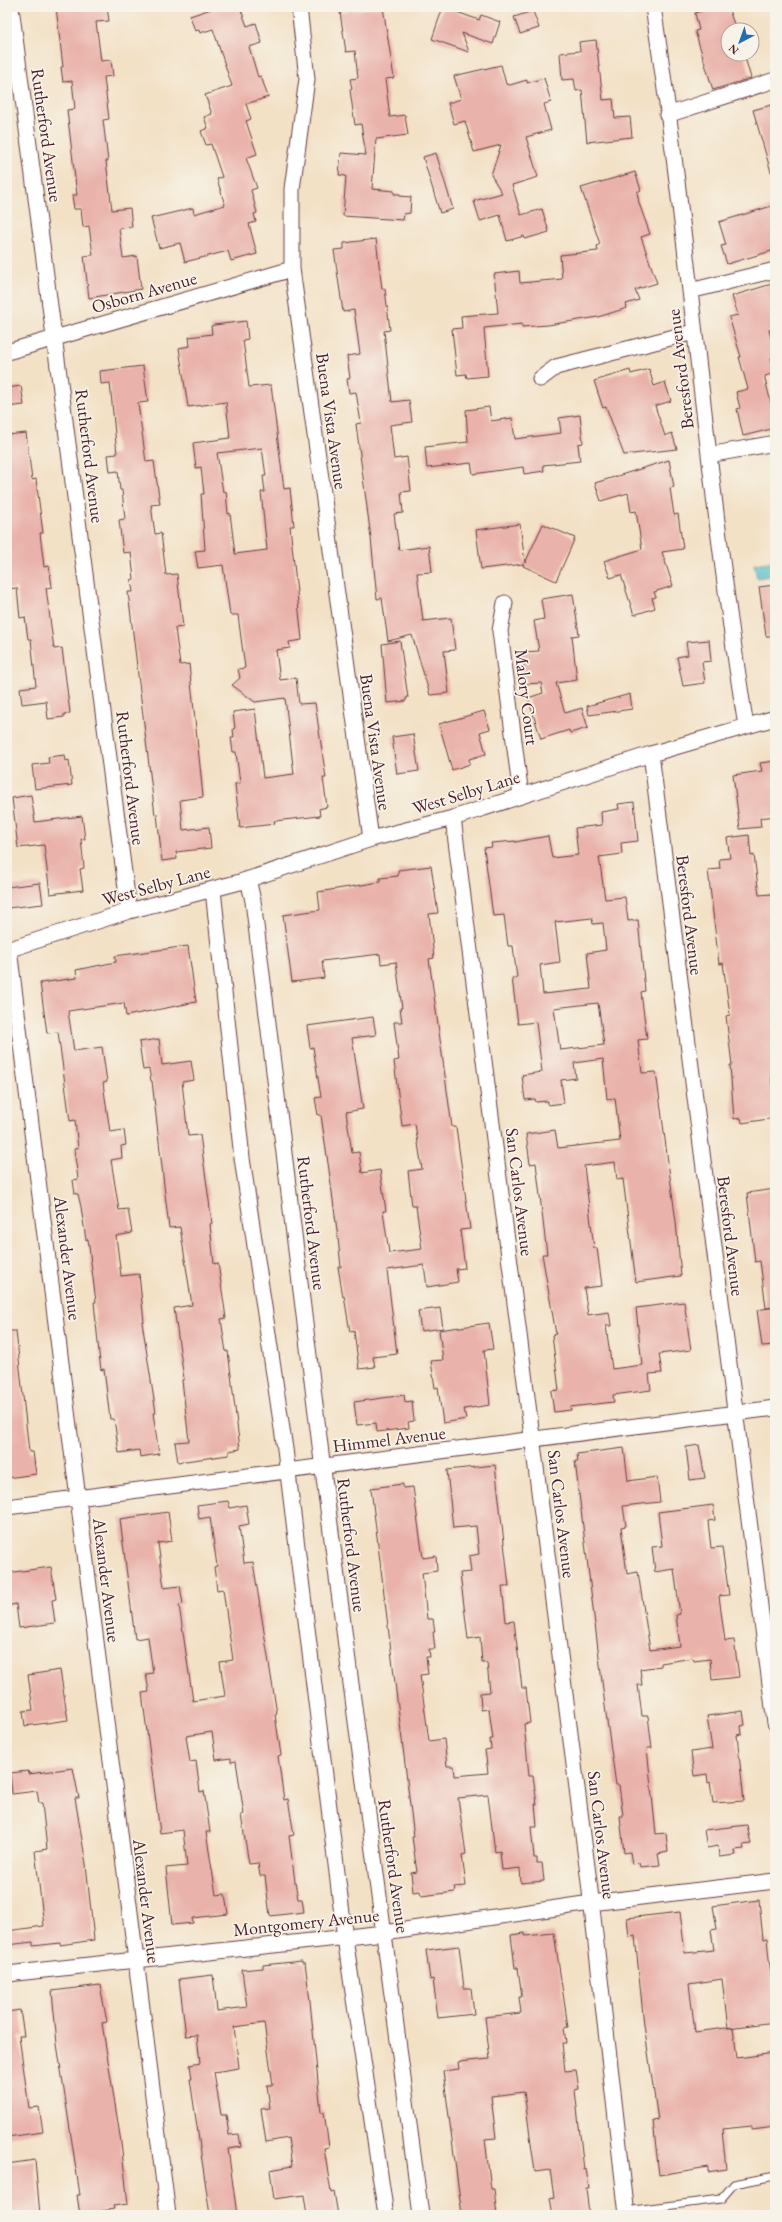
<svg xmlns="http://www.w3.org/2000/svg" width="782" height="2222" font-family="'EB Garamond',serif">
  <rect width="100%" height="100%" fill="#f7f3e8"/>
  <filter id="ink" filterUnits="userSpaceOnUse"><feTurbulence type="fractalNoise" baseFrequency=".025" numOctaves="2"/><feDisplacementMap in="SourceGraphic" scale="8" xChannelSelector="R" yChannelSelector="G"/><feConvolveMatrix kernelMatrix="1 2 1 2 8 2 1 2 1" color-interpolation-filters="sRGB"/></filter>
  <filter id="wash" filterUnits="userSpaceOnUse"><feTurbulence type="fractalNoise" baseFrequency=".012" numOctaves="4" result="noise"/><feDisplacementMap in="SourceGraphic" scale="16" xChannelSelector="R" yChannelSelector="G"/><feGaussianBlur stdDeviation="0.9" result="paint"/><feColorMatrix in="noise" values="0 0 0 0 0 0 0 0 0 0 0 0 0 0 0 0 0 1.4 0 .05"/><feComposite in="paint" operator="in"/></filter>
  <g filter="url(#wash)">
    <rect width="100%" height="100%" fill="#f3e1c6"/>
    <!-- water -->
    <path fill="#53c1c9" stroke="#4e707a" d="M775,561V575L757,578L754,564Z"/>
    <g id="blocks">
      <!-- building -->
      <path fill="#e9b2aa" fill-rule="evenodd" d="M56,7H107L109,21L96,22L101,61L111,60L113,76L104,77L109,119L103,120L108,161H106L112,210L130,208L132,227L119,228L123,258L137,256L141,289L89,298L84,256L93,255L89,226L83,227L81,209H74L72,195H77L67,110L75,109L72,81L63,82L61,67H63Z
        M217,7H240L247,26L256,23L262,43L249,47L258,77L261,76L268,97L246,104L251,119L246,121L257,154L246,158L257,188L251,190L257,213L254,214L256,222L249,224L257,254L231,261L228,251L185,262L180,243L159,248L151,218L193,208L194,214L225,205L217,179L222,177L211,144L206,145L201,131L208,128L204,117L212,114L205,95L232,86L213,29L200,33L199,30L195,31L190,16Z
        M383,7L394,78L385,79L390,117L405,115L408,135L376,139L372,189L394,191V194H400V196L411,197L410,213L404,214L403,220L343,216L346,176L339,175L341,153L366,155L361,124L355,125L350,90L352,89L350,79L358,78L355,51L346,52L340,12Z
        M443,7L479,20L481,15L500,22L493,44L462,33L469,52L432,39Z
        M714,7H728L736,30H728V54H744L751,78L713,90L695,31L699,30L695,13Z
        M533,11L539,28L520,34L514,17Z
        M596,40L603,100L613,99L615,118L630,117L632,137L587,142L582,90L576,91L574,79L562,80L560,53L580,51L579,42Z
        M501,65L506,84L510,85L527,80V83L544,78L551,102L544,104L551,130L526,137L538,177L512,185L521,215L542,209L549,232L525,239L524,236L507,241L500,215L480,221L474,201L502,193L491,175L501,145L474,152L465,121L454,124L448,103L461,99L454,76Z
        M775,104V172H771L753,110Z
        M436,153L453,209L440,213L423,157Z
        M635,172L641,190L637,192L639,203L650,234L641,237L657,283L635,290L639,300L626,304L627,308L598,317L548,325L522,327V324L484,328L488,376L467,378L466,374L457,375L452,329L462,328L461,316L498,313L494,274L519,271L520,283L562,279L560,255L598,251L597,246L600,244L581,188Z
        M775,205V250L727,264L721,246L726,245L719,222Z
        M376,239L382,289H385L390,330L384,331L392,402L409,400L412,422L390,425L394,459L407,457L411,491L401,492L403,513L394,514L399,550L429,546L432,572L417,573L423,621L451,618L455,650L444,651L449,693L430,695L412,635L388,641L382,598L377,599L371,538L356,424L361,423L356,392L349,393L347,379L350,378L347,356L360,354L354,310L343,312L334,250L344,249V243Z
        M775,283V328L769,330L775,354V357L771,358L775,373L765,376V379L775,419V428L743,436L737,409L740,408L736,392L748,389L739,357H741L729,317L738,315L732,296Z
        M246,321L248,339L243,340L249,387L271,385L284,489L290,488L294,526H290L302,640L289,642L290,648L276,650L280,680L296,678L299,704L315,703L326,778H323L327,807L319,809L320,816L274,821L275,824L240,828L235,784L240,783L236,752H233L231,738H234L233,729L235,728L233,712L255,709L263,778L294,774L285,698L255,702L232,685L240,678L238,669L245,668L238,615H230L223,565L198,568L195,551L205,550L201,494H204L201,467L196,468L193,443L230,438L226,402L188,407L179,348L190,346L189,337L212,334L211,326L214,325ZM262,448L266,476H263L265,492H261L267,550L235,554L230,513L228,514L226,491L223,492L217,453Z
        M143,366L148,402L138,403L146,462L154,461L160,504L151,505L155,534L161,533L166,575L177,574L183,627L175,628L180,665L189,664L200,766L203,797L180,800L183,830L209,827L211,848L176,852L177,859L162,861L157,814L155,815L128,592H133L131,580L134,579L131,552L123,553L119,520L125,519L122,490H120L118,471L110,472L108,455L117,454L110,383L101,384L100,371Z
        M649,369L654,386L665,382L671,401L655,406L665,436L672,433L677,449L624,455L606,407L603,408L594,381L630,370L631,374Z
        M21,386L24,405L7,407V388Z
        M489,407L491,421L512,418L515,439L561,433L559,418L580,415L583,443L578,444L580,461L543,465L544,471L524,474L523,467L473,474L471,463L427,468L425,447L468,442L466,410Z
        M26,433L32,480L36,479L43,533H40L44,567L49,566L52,587L46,588L54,649L62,648L70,713L64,714V717L48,719L46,701L22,704L20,688L36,686L31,639H28L25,617L20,618L17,588L7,589V435Z
        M669,460L674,487L670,488L674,515L678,514L683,549L662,552L673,586L654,592L656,597L652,598L655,608L634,615L621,575L610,578L604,561L642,549L636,511L631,512L628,493L601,501L595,483Z
        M520,524L525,563L543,524L575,538L556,581L523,566L524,564L481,569L476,530Z
        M775,585V636H766L759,587Z
        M573,594L579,635L572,636L577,680L556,683L565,713L582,708L588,728L570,733L569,730L541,739L528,698L543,693L541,683L526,684L522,652L539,651L534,621L544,619L541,599Z
        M709,640L711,661L702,662L705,683L683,686L677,657L688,655L686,642Z
        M400,641L408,698H406V701L387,703L382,644Z
        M630,694L632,709L589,715L587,706Z
        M484,711L490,729L480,732L486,754L469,759L470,764L452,770L439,724Z
        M413,734L419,771L397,774L392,737Z
        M65,755L66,761L69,760L72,785L35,789L32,765L49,763L48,757Z
        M775,761V816L760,818L761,827L740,829L733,775L762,771L760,763Z
        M31,795L35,822L82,816L85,839H81L84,868L80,869L83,890L50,894L44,845L18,848L12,798Z
        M634,802L638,841L621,843L622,854L599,857L605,899L625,897L628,921L638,920L645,991L641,992L647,1039L638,1040L642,1073L656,1072L676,1222L681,1276L636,1282L623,1179L617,1180L615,1162L584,1166L594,1248H597L602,1286L584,1288L588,1315L609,1312L611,1326H606L612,1369L642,1365L636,1308L684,1302L691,1350L659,1354L662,1373L649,1374L651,1390L613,1395L614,1402L570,1407L571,1410L554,1412L551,1391L559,1390L552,1335L556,1334L542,1254H547L536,1163L530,1164L526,1134L555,1130L558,1148L620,1141L615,1098L607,1099L603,1059L574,1063L576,1078L561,1080L564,1103L548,1105V1101L536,1102L535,1099L525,1100L522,1075L542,1072L536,1022L518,1024L512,978H517L513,946H508L504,915L493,916L484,848L492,847L491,843L515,841V842L548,836L552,858L578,855L575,828L602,825L601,812L619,809L618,804ZM592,918L593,924L603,923L606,950L587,953L591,989L543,994L540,965L560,962L555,922ZM598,1003L604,1045L560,1050L554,1008Z
        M749,835L751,856L754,855L759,895L771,894V896H775V1071L771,1072L775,1118L742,1123L741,1118L734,1119L730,1065H732L726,1016L730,1015L723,963L719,964L708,870L720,869L719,859L730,858L727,838Z
        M431,866L438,913L429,914L434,958L429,959L452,1127H456L470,1229L460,1230L465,1268L456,1269L458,1282L427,1287L424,1265L387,1270L397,1354L373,1357L375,1367L359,1369L354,1331L350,1332L344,1296L343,1297L338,1267H341L338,1238L330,1177L321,1115H318L315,1098L321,1097L313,1047L310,1048L307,1026L373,1017L376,1035L352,1038L363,1109L346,1112L352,1153L359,1152L362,1173L380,1170L386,1211H383L389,1253L422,1249L416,1206H412L408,1171L422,1169L415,1124L402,1126L394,1061L399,1060L394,1022H402L400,1008H402L396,962L381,964L380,954L322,961L324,978L292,982L283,915L320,910L318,892L380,882V878L398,876V870Z
        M40,883L43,904L7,908V887Z
        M188,946L196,1002L126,1016L124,1003L68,1011L74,1051L102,1047L107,1082L103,1083L110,1132L124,1130L126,1145L121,1146L122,1158L111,1160L119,1210L128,1209L132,1233L116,1236L121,1276L139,1274L144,1322H142L156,1413H153L159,1454L140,1457L139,1450L119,1453L114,1419H110L104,1369L101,1370L99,1353L94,1302H96L88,1239L86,1240L81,1207L78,1194H75L73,1180L78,1179L74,1149L78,1148L75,1120L70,1121L58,1032L47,1033L40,983L77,978L76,970L116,962L115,956Z
        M159,1039L162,1065L191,1061L194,1080L182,1082L188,1136L200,1135L212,1223L210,1224L214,1264L218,1263L226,1318L221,1319L226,1352L228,1351L240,1449L229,1451V1455L178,1462L175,1442L189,1441L182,1380L184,1379L174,1308L192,1305L180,1227L169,1228L152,1081H151L149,1069L143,1070L139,1042Z
        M775,1189V1307L766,1308L760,1261L755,1262L747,1193Z
        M775,1307V1345L762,1346L757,1310Z
        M440,1308L443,1328L421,1331L418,1311Z
        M489,1323L493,1349L484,1350L490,1405L464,1409L466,1419L443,1423L438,1387L435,1388L431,1361L443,1360L439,1330Z
        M7,1331H16L29,1452H33L36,1474L7,1478Z
        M404,1395L405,1402L412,1401L414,1421L408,1422L409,1428L377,1432L376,1423L357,1425L354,1402Z
        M699,1445L705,1478L690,1480L686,1447Z
        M624,1448L628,1481L657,1477L660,1502L623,1506L626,1526L621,1527L627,1574L638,1572L650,1650L680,1646L676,1615L680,1614L674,1569L655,1572L652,1547L662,1546L658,1512L713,1505L715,1520L708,1521L711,1548L722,1547L729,1595L719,1596L725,1641L734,1640L739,1677L712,1680L710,1659L694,1661L693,1658L661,1663V1666L640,1669L642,1685H638L642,1716H648L652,1748H647L656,1834L666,1833L668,1852L658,1854L660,1865L640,1867L639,1863L632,1864L630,1852L624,1853L620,1816H623L619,1785H616L606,1714L575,1461H578L577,1454Z
        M495,1465L509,1586H502L506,1622L514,1621L522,1688H526L530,1723L524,1724L529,1776H533L537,1804H535L537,1827H531L534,1858H537V1863H542L544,1881L521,1883L520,1868L502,1870L500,1851L495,1852L488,1795L458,1798L466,1854L462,1855L466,1886L454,1887L455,1892L421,1896L420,1891L413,1892L411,1873L417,1872L412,1837H414L371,1488L403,1484V1488L413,1487L423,1558L436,1556L437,1571L422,1573L427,1619H433L435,1632H433L435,1649H429L430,1657H426L428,1674L420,1675L429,1741L444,1739L447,1766H454L455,1776L488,1773L485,1750L491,1749L490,1739H493L489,1709L481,1710L480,1693L490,1692L487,1663H482L480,1637L468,1639L460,1573L471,1572L469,1556L479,1554L476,1526L453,1528L447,1470Z
        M228,1501L230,1508L246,1505L249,1524L239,1526L244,1563L253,1562L277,1714L275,1715L281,1755L278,1756L284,1800L288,1799L294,1835L289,1836L295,1882L298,1899H302L304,1912L270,1916L265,1876H260L258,1863L249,1864L241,1815L244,1814L236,1761L231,1762V1758L216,1760L212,1732L186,1736L190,1762L196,1761L200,1792L204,1791L210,1832H206L216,1895L225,1894L228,1914L192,1918L193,1923L172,1925L166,1868L187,1866L183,1830L160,1833L142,1693L149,1692L146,1674L153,1673L148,1637L135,1639L120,1519L168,1512L172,1541L158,1543L164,1588L180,1586L183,1604L179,1605L193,1701L225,1696L220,1662L233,1660L223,1589L217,1590L214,1567L217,1566L210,1517L199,1519L197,1505Z
        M51,1567L56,1599L52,1600L55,1623L19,1628L16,1604L7,1606V1573Z
        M60,1670L68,1720L25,1726L23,1711L33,1710L28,1675Z
        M743,1711L745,1725L741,1726L742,1734L737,1735L744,1801L713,1803L710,1782L708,1783L707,1774L694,1776L691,1752L712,1749L707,1716Z
        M73,1768L79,1798H75L86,1864L94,1940L60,1945V1943L33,1946V1942L7,1945V1931L44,1926L35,1851L47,1849L42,1803H39L37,1791L12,1794L10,1773L28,1771L29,1774Z
        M747,1825L751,1844L743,1845L744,1849L735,1850L736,1855L719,1857L718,1846L707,1848L704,1830Z
        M759,1900L763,1939L767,1938L769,1959L775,2002V2022L728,2028L722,1979L689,1984L695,2032L733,2027L737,2058L775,2053V2127L752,2130V2126L722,2129L726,2169L708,2172V2167L659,2175L653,2121L658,2120L644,2025L635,1936L629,1937L627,1918L680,1912L685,1953L714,1950L711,1930L717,1929L713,1906Z
        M525,1933V1936L554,1933L568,2027L564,2028L566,2043H562L565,2071L576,2070L579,2089L575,2090L584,2170L586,2169L589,2188H586L589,2215H553L550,2198L554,2197L550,2170L535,2172L524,2092L491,2096L496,2138L485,2139L491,2189H494L497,2215H462L443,2071L459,2069L458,2062L490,2059L485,2017L521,2013L519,1997H522L518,1968H515L511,1935Z
        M459,1946L464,1988H471L474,2014L438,2018L433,1979L430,1980L426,1950Z
        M302,1961V1963H305L310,2001L321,2112H324L329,2147L324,2148L331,2193L334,2192L338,2215H307L304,2195L274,2199L270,2170L292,2166L288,2138L266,2142L261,2109L270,2108L267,2085H273L264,2023L234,2027L239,2068L214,2072L221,2115H226L229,2135L239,2134L241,2147L228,2149L237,2215H210L190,2079H192L190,2065L200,2063L197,2035L186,2036L179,1979L213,1975L217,2011L247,2007L242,1970L263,1968V1965Z
        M100,1985L107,2022L102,2023L121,2142L128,2204L113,2206L114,2209L101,2211V2213L80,2215L77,2195H80L57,2044L52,1991Z
        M20,2010L24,2036H19L29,2108L39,2107L43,2132L7,2137V2012Z
        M35,2160L40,2215H7V2164Z"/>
    </g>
  </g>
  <g filter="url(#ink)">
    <use href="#blocks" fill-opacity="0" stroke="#633c42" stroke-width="1"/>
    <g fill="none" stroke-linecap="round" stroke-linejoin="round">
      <defs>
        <path id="lane" d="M626,2211L721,2199L734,2184L775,2176"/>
        <path id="street" d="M11,7L129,911
          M299,7L307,79L292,189V269L371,839
          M653,7C690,246 707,487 746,726
          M667,115L775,80
          M690,291L775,270
          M7,352L292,269
          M540,379L556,367L694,332
          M709,455L775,443
          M505,603L500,631L521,796
          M651,754L775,1723
          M453,818L589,1882L627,2215
          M248,879L253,901L326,1494L421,2215
          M213,890L242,1158L285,1449L345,1938L386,2215
          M9,949L168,2215
          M7,950L129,911L240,882L371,839L453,818L651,754L775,718
          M7,1507L775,1408
          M7,1974L384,1933L591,1903L775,1881"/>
      </defs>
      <!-- lane casing -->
      <use href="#lane" stroke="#633c42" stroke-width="9"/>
      <!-- street casing -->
      <use href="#street" stroke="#633c42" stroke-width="17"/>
      <!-- lane -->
      <use href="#lane" stroke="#fff" stroke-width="7"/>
      <!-- street -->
      <use href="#street" stroke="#fff" stroke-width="15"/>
    </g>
  </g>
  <g text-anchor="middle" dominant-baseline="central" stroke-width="3.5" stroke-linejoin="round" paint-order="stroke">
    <!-- street labels -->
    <g font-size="18" fill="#4a1f2b" stroke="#f7f3e8">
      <text transform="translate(47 135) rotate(82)">Rutherford Avenue</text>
      <text transform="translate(144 292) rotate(-16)">Osborn Avenue</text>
      <text transform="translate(680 369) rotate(-97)">Beresford Avenue</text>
      <text transform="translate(332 421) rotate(82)">Buena Vista Avenue</text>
      <text transform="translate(90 456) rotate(83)">Rutherford Avenue</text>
      <text transform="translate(527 697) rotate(83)">Malory Court</text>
      <text transform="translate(376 742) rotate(82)">Buena Vista Avenue</text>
      <text transform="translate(131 778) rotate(83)">Rutherford Avenue</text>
      <text transform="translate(466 792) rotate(-17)">West Selby Lane</text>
      <text transform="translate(156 885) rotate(-15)">West Selby Lane</text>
      <text transform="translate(690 915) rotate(83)">Beresford Avenue</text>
      <text transform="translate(520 1192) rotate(83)">San Carlos Avenue</text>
      <text transform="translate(312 1223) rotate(83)">Rutherford Avenue</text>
      <text transform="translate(731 1236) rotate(83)">Beresford Avenue</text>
      <text transform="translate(68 1258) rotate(83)">Alexander Avenue</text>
      <text transform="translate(389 1439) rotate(-7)">Himmel Avenue</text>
      <text transform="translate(562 1514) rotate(83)">San Carlos Avenue</text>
      <text transform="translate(352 1545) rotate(83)">Rutherford Avenue</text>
      <text transform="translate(107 1580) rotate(83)">Alexander Avenue</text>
      <text transform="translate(602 1835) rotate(83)">San Carlos Avenue</text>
      <text transform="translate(394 1866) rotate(82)">Rutherford Avenue</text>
      <text transform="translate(147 1901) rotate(83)">Alexander Avenue</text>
      <text transform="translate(306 1922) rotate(-6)">Montgomery Avenue</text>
    </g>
  </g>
  <!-- margin -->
  <rect width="782" height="2222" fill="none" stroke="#f7f3e8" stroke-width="24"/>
  <!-- north arrow -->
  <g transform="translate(740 42) rotate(221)"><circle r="19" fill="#f7f3e8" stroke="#b29e9c"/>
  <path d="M0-3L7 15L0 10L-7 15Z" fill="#1f6fb2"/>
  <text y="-6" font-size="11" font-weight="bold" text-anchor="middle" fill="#4a1f2b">N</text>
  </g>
</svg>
